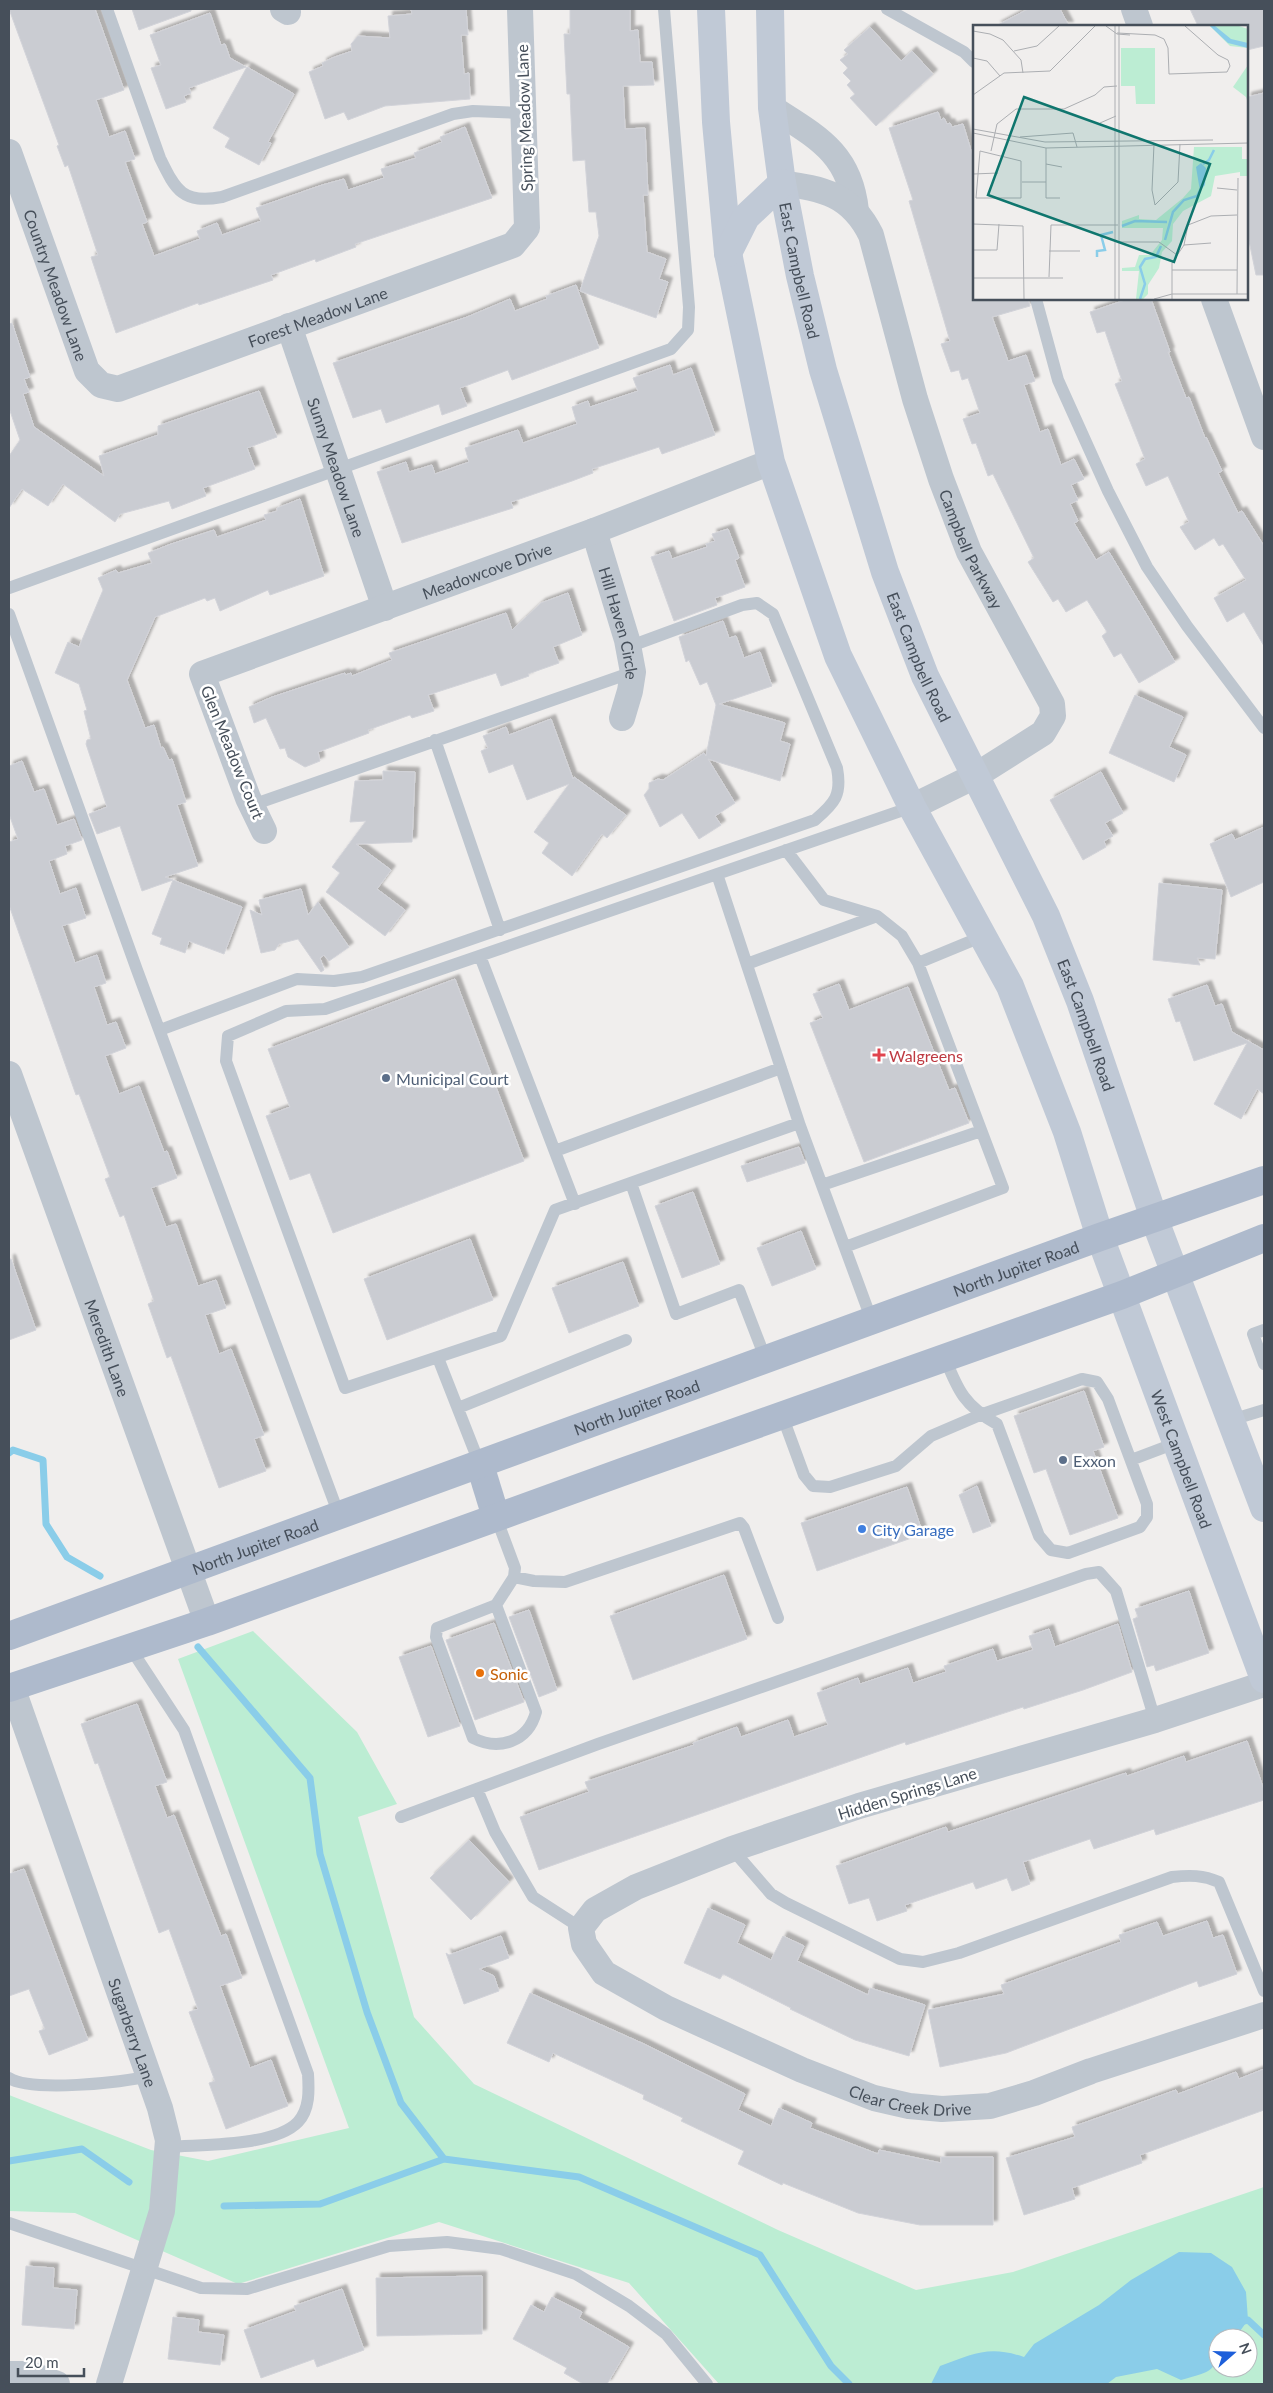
<svg xmlns="http://www.w3.org/2000/svg" width="1273" height="2393" font-family="Lato,sans-serif">
  <defs>
    <filter id="shadow"><feDropShadow dx="4.5" dy="-4.5" stdDeviation="1" flood-color="#0004"/></filter>
  </defs>
  <rect width="100%" height="100%" fill="#f0eeed"/>
  <!-- green -->
  <path fill="#bcedd3" fill-rule="evenodd" d="M253,1631L357,1732L397,1804L358,1817L414,2017L474,2084L778,2230L916,2290L1013,2272L1264,2187V2384H719L629,2283L439,2222L238,2284L75,2213L9,2211V2095L151,2150L208,2161L349,2128L178,1659ZM1218,2338H1248V2368H1218Z"/>
  <!-- water -->
  <path fill="#8acde9" d="M1179,2252L1211,2253L1232,2267L1246,2292L1248,2320L1235,2338H1218C1218,2373 1212,2371 1181,2380L1157,2369L1116,2377L1107,2384H931L940,2366C974,2354 988,2345 1024,2357L1034,2344L1099,2305L1131,2280Z"/>
  <g fill="none" stroke-linecap="round" stroke-linejoin="round">
    <!-- stream -->
    <path stroke="#8acde9" stroke-width="7" d="M9,1453L13,1450L43,1460L46,1524L67,1557L100,1576
      M198,1647L310,1778L320,1854L367,2012L401,2103L444,2159
      M9,2161L82,2149L129,2182
      M224,2206L320,2204L444,2159L579,2177L760,2255L831,2366L849,2384
      M1240,2322L1248,2320L1264,2335"/>
  </g>
  <!-- building -->
  <path fill="#caccd2" stroke="#d2d3d9" filter="url(#shadow)" d="M9,9H95L124,90L96,100L109,137L125,131L135,159L125,162L147,222L142,224L154,256L200,239L197,231L217,223L222,235L261,221L256,208L322,185L344,179L348,190L384,178L381,169L416,158L414,153L442,142L440,137L465,127L492,198L355,244L356,247L316,262L315,259L271,275L273,280L199,305L198,303L116,333L91,257L98,255L68,165L65,167L57,146L59,145Z
    M132,9H191V11L139,30Z
    M411,9H466L468,35H461L464,74L469,73L470,99L385,106L348,120L344,112L325,119L309,72L323,66L322,63L332,58L352,51L351,44L358,36L390,38L388,16L412,14Z
    M570,9H630V31L638,30L640,62H652L654,85L623,86L625,129L645,128L648,195H643L647,252L666,259L659,279L668,282L656,318L580,291L599,236L596,212H589L585,160L573,161L570,94H567L564,34H570Z
    M1028,9H1060L1069,26H996Z
    M1190,9H1264V46L1247,50V26H1198Z
    M210,13L221,45L225,44L230,58L246,67L189,88L191,93L184,96L186,102L166,109L151,68L161,65L150,35Z
    M870,27L901,61L912,51L933,74L876,126L850,98L855,94L847,85L851,81L843,73L848,68L840,60L848,54L844,50Z
    M247,67L294,94L268,142L271,143L259,165L225,147L230,138L213,128Z
    M1264,93V275H1256L1247,231V97Z
    M938,112L941,120L944,118L947,124L950,123L952,127L963,124L974,160V299H1028L1030,306L992,317L1008,361L1026,355L1035,381L1024,385L1040,432L1048,429L1061,465L1074,459L1084,479L1071,485L1078,500L1070,504L1078,521L1074,523L1096,560L1109,552L1175,662L1139,683L1121,653L1114,657L1102,636L1107,632L1087,600L1066,612L1058,599L1053,602L1028,562L1034,558L993,474L988,476L976,443L972,444L963,419L980,413L968,378L962,380L959,370L951,372L941,344L950,341L909,201L913,200L889,128Z
    M576,285L599,348L512,380L508,370L460,388L467,406L442,415L439,404L386,423L381,409L353,418L333,363L467,317L510,299L515,311L547,299L546,296Z
    M1128,299H1151L1170,352H1168L1186,398L1189,397L1205,438L1206,437L1222,471L1218,473L1238,513L1242,511L1264,546V646L1244,612L1227,622L1214,598L1246,580L1223,544L1219,546L1214,538L1195,550L1180,527L1189,522L1168,476L1146,486L1136,464L1145,459L1115,384L1122,381L1105,331L1097,333L1090,312Z
    M12,323L30,377L24,379L29,392L23,394L34,427L104,476L99,456L158,435V426L259,391L277,437L247,448L255,469L203,488L206,496L172,509L169,501L120,514L115,522L63,484L48,506L22,489L9,508V456L20,440L9,408V324Z
    M670,365L673,375L691,368L715,435L662,454L659,447L592,469L593,473L572,481L511,502L513,508L402,543L377,472L406,462L409,472L432,465L435,474L469,462L465,448L518,430L523,443L577,424L572,407L588,401L590,407L638,391L633,378Z
    M300,499L324,576L270,595L268,590L220,611L215,598L207,601L205,598L155,617L127,680L145,728L154,725L161,748L163,747L169,760L172,759L186,802L177,805L198,866L165,877L173,880L142,891L120,826L97,834L89,814L107,807L86,744L87,740L91,739L84,711L87,710L79,684L55,673L68,642L79,647L103,590L98,578L116,570L118,573L152,563L148,553L171,544L214,530L217,537L266,520L264,515L277,511V508Z
    M728,529L739,558L735,560L745,587L715,598L717,605L674,621L651,557L669,551L672,559L707,547L706,544L715,541L712,534Z
    M568,593L582,635L553,647L559,663L528,674L529,676L501,686L496,673L428,695L434,711L412,718L410,715L368,730L369,733L318,752L320,761L305,767L288,757L285,748L280,749L266,718L254,723L249,707L272,697L345,673V675L351,673L352,676L392,660L389,653L506,613L512,630L541,603Z
    M723,621L729,638L736,636L744,658L760,652L772,686L719,704L785,723L780,741L790,744L780,781L708,759L735,803L715,816L721,825L699,839L682,813L660,827L644,795L649,789V783L658,779L663,780L704,753L706,756L716,705L707,682L700,685L689,660L686,662L679,637Z
    M1135,695L1183,717L1169,747L1186,755L1174,782L1109,753Z
    M551,719L573,779L574,777L626,815L607,838L602,834L572,876L542,853L549,843L534,832L569,784L527,800L513,764L489,773L481,751L488,748L483,736L506,727L509,735Z
    M22,761L34,792L44,789L57,825L74,819L82,840L65,846L67,854L49,861L60,894L76,888L86,918L62,926L75,963L97,955L106,983L94,987L107,1025L116,1022L126,1048L105,1056L119,1094L139,1086L164,1152L167,1151L177,1178L151,1188L166,1227L176,1224L198,1286L216,1280L226,1308L205,1315L219,1354L231,1349L264,1435L254,1439L266,1471L219,1488L171,1356L167,1358L148,1304L154,1301L124,1215L120,1217L105,1179L110,1177L79,1094L76,1095L9,905V842L18,839L9,814V766Z
    M383,771L415,772L412,842L356,844L391,870L377,889L405,910L385,936L326,892L340,873L332,867L366,821L350,822L355,781L383,780Z
    M1101,772L1123,813L1105,823L1113,836L1104,841L1106,847L1083,860L1050,800Z
    M1264,827V882L1231,897L1210,844L1232,834L1235,840Z
    M173,880L242,907L224,954L189,941L185,953L160,944L162,938L152,934Z
    M1159,883L1222,890L1215,959L1197,958L1200,965L1153,960Z
    M301,889L308,915L318,902L349,947L329,961L324,955L320,958L324,970L321,972L298,939L279,944L275,950L261,953L250,910L262,915L259,900Z
    M455,979L524,1161L333,1233L310,1173L290,1180L266,1116L290,1107L268,1049Z
    M839,984L849,1010L908,987L949,1090L955,1088L969,1123L864,1162L810,1023L823,1018L813,994Z
    M1207,985L1215,1006L1222,1004L1232,1032L1264,1050V1094L1257,1089L1241,1119L1214,1104L1247,1043L1194,1061L1180,1021L1176,1022L1168,999Z
    M799,1147L805,1163L747,1182L741,1166Z
    M693,1192L720,1264L682,1278L655,1206Z
    M801,1231L816,1269L772,1286L757,1248Z
    M470,1239L493,1300L387,1340L364,1279Z
    M9,1259H11L36,1330L9,1340Z
    M623,1262L639,1306L569,1333L552,1288Z
    M1084,1391L1104,1447L1093,1451L1118,1518L1070,1535L1046,1469L1034,1473L1014,1416Z
    M977,1486L991,1526L973,1533L959,1495Z
    M907,1487L923,1534L817,1571L801,1523Z
    M724,1575L747,1639L633,1680L610,1616Z
    M1189,1591L1209,1653L1156,1671L1154,1665L1147,1667L1133,1619L1138,1617L1135,1609Z
    M529,1610L557,1690L539,1697L509,1617Z
    M494,1623L524,1702L475,1720L446,1640Z
    M1118,1624L1132,1672L1083,1690L1024,1709L1023,1707L906,1745L905,1742L539,1870L520,1817L589,1792L585,1782L694,1745L693,1743L737,1727L741,1737L788,1720L794,1737L828,1725L817,1693L858,1678L860,1684L908,1668L913,1683L946,1672L944,1666L993,1649L997,1661L1033,1650L1029,1636L1049,1629L1055,1647Z
    M431,1646L460,1726L428,1737L399,1657Z
    M137,1704L167,1782L155,1786L167,1818L174,1815L221,1936L226,1934L242,1978L220,1986L250,2068L271,2060L288,2106L226,2129L209,2083L215,2081L189,2012L198,2009L169,1929L159,1933L98,1763L95,1764L81,1724Z
    M1247,1741L1264,1790V1800L1156,1835L1154,1829L1094,1849L1090,1839L1023,1862L1030,1884L1012,1891L1007,1878L976,1889L973,1882L905,1905L907,1911L877,1921L869,1898L849,1904L836,1866L946,1827L948,1832L1126,1773L1127,1776L1184,1756L1186,1762Z
    M469,1840L509,1882L471,1920L430,1878Z
    M24,1869L88,2040L49,2055L39,2031L45,2029L29,1989L9,1996V1874Z
    M708,1908L745,1925L737,1943L771,1960L783,1936L804,1946L797,1961L868,1995L870,1988L925,2005L909,2056L855,2040L790,2009L791,2008L723,1974L720,1979L684,1963Z
    M1207,1921L1213,1938L1223,1935L1237,1974L1199,1987L1197,1981L1006,2053L940,2067L928,2010L1004,1994L1001,1985L1121,1942L1119,1935L1157,1922L1163,1936Z
    M501,1936L509,1958L479,1969L494,1976L499,1991L464,2004L446,1953L449,1955Z
    M530,1993L644,2044L745,2094L738,2110L771,2126L779,2108L812,2123L810,2128L878,2154L879,2150L941,2163V2157H993V2225H920L858,2213L783,2183L782,2185L738,2164L744,2151L681,2121L683,2118L643,2099L644,2095L553,2053L549,2062L507,2043Z
    M1264,2069V2110L1140,2155L1142,2163L1072,2188L1075,2199L1024,2215L1006,2158L1075,2137L1072,2127L1123,2109L1176,2090L1178,2094L1236,2072L1239,2079Z
    M26,2266L54,2268L53,2288L77,2290L74,2329L22,2325Z
    M482,2276V2334L377,2336L376,2278Z
    M342,2289L364,2350L317,2367L314,2359L261,2378L244,2330L296,2311L294,2306Z
    M552,2297L582,2312L579,2318L629,2347L607,2384H583L564,2373L567,2368L513,2339L531,2305L544,2312Z
    M173,2317L199,2320L198,2332L224,2335L220,2365L168,2359Z"/>
  <g fill="none" stroke-linecap="round" stroke-linejoin="round">
    <!-- service -->
    <path stroke="#bec6cf" stroke-width="12" d="M107,9L160,158C176,191 183,204 222,197L453,114L473,111L523,113
      M887,9L964,52L974,62
      M1036,299L1058,380L1108,491L1147,567L1187,626L1264,728
      M9,588L671,349L688,330L689,307L664,9
      M9,614L137,970L339,1515
      M435,740L500,930
      M252,805L633,672
      M786,850L824,900L877,916L902,936L918,963L981,937
      M717,874L799,1123L555,1210L501,1336L345,1388L226,1061L228,1036L286,1011L325,1009L912,807
      M480,956L575,1204
      M747,964L877,916
      M160,1030L297,979L334,981L362,977L815,820C835,803 842,795 837,768L773,614L757,603L742,605L628,647
      M799,1123L872,1321
      M555,1151L781,1068
      M631,1183L676,1314L739,1290L766,1360
      M822,1185L981,1131
      M845,1247L1003,1188L918,963
      M1264,1330L1253,1334L1264,1364
      M438,1358L480,1465
      M458,1408L626,1340
      M782,1415L804,1475L813,1486L830,1487L896,1466L931,1436L980,1415L1082,1379L1097,1382L1108,1399L1147,1504V1517L1140,1527L1068,1553L1051,1550L1039,1536L997,1424C965,1406 958,1391 945,1358
      M1231,1420L1264,1410
      M1131,1460L1176,1443
      M514,1577L534,1581L565,1582L740,1523L744,1528L778,1618
      M496,1605L437,1628L436,1637L473,1738C499,1751 528,1742 536,1712L496,1605L514,1577L515,1568L496,1517
      M131,1649L184,1730L308,2074C309,2090 310,2109 298,2122C274,2147 202,2144 168,2147
      M477,1789L495,1832L533,1897L581,1928
      M401,1817L598,1744L1086,1574L1099,1572L1116,1591L1155,1720
      M732,1849L771,1894L786,1903L900,1959L923,1962L959,1953L1172,1877C1190,1875 1203,1875 1219,1882L1264,1991
      M9,2078C30,2092 123,2083 149,2076
      M9,2223L201,2288L247,2289L389,2246L447,2242L501,2249L576,2274L629,2306L666,2334L707,2384"/>
    <!-- minor -->
    <g stroke="#bec6cf" stroke-width="26">
      <path d="M283,9L288,12"/>
      <path d="M1134,9L1140,26"/>
      <path d="M772,108C817,137 850,153 856,211"/>
      <path id="s1" d="M9,152L87,371L101,385L118,389L513,245L527,228L520,9"/>
      <path id="s2" d="M782,183C823,189 851,194 871,235L915,399L941,479L969,552L1052,704L1053,716L1043,733L975,776L912,807"/>
      <path d="M1214,299L1264,437"/>
      <path id="s3" d="M289,326L385,608"/>
      <path id="s4" d="M594,531L627,640L633,672L630,691L622,718"/>
      <path id="s5" d="M264,831L248,798L202,674L594,531L771,462"/>
      <path id="s6" d="M9,1074L207,1622"/>
      <path id="s7" d="M1264,1684L1155,1720L859,1806L732,1849L636,1887L595,1910L581,1928L584,1944L604,1973L666,2008L802,2070L874,2098L909,2106L942,2109L990,2106L1034,2093L1091,2071L1264,2015"/>
      <path id="s8" d="M12,1687L160,2108L168,2140L162,2211L109,2384"/>
      <path d="M9,2374H30L57,2384"/>
    </g>
    <!-- secondary -->
    <g stroke="#c0c9d6" stroke-width="28">
      <path id="s9" d="M711,9L716,122L728,253L771,462L838,656L912,807L1010,986L1067,1132L1100,1237L1264,1679"/>
      <path id="s10" d="M770,9L772,108L782,183L800,276L823,370L885,572L925,676L1046,916L1080,1001L1154,1218L1264,1508"/>
      <path d="M728,253L746,217L782,183"/>
    </g>
    <!-- primary -->
    <g stroke="#aebacc" stroke-width="28">
      <path d="M480,1465L496,1517"/>
      <path id="s11" d="M9,1636L1100,1237L1264,1180"/>
      <path d="M9,1688L207,1622L625,1471L1122,1295L1264,1238"/>
    </g>
  </g>
  <!-- markers -->
  <path fill="#e0444e" stroke="#fff" stroke-width="2" d="M876.5 1047.5h5v5h5v5h-5v5h-5v-5h-5v-5h5z"/>
  <g fill="#5c6f8a" stroke="#fff" stroke-width="2">
    <circle cx="386" cy="1078" r="5"/>
    <circle cx="1063" cy="1460" r="5"/>
  </g>
  <circle fill="#3f7fe0" stroke="#fff" stroke-width="2" cx="862" cy="1529" r="5"/>
  <circle fill="#e8710a" stroke="#fff" stroke-width="2" cx="480" cy="1673" r="5"/>
  <g text-anchor="middle" dominant-baseline="central" stroke-width="5" stroke-linejoin="round" paint-order="stroke">
    <!-- street labels -->
    <g font-size="16" fill="#464f5a" stroke="#fff">
      <text transform="translate(524 118) rotate(-92)">Spring Meadow Lane</text>
      <text stroke="none"><textPath href="#s10" startOffset="264">East Campbell Road</textPath></text>
      <text stroke="none"><textPath href="#s1" startOffset="141">Country Meadow Lane</textPath></text>
      <text stroke="none"><textPath href="#s1" startOffset="482">Forest Meadow Lane</textPath></text>
      <text stroke="none"><textPath href="#s3" startOffset="149">Sunny Meadow Lane</textPath></text>
      <text stroke="none"><textPath href="#s2" startOffset="439">Campbell Parkway</textPath></text>
      <text stroke="none"><textPath href="#s5" startOffset="472">Meadowcove Drive</textPath></text>
      <text stroke="none"><textPath href="#s4" startOffset="96">Hill Haven Circle</textPath></text>
      <text stroke="none"><textPath href="#s10" startOffset="669">East Campbell Road</textPath></text>
      <text transform="translate(233 752) rotate(68)">Glen Meadow Court</text>
      <text stroke="none"><textPath href="#s10" startOffset="1074">East Campbell Road</textPath></text>
      <text stroke="none"><textPath href="#s11" startOffset="1072">North Jupiter Road</textPath></text>
      <text stroke="none"><textPath href="#s6" startOffset="291">Meredith Lane</textPath></text>
      <text stroke="none"><textPath href="#s11" startOffset="668">North Jupiter Road</textPath></text>
      <text stroke="none"><textPath href="#s9" startOffset="1539">West Campbell Road</textPath></text>
      <text stroke="none"><textPath href="#s11" startOffset="262">North Jupiter Road</textPath></text>
      <text transform="translate(907 1793) rotate(-17)">Hidden Springs Lane</text>
      <text stroke="none"><textPath href="#s8" startOffset="366">Sugarberry Lane</textPath></text>
      <text stroke="none"><textPath href="#s7" startOffset="1116">Clear Creek Drive</textPath></text>
    </g>
    <!-- health labels -->
    <g font-size="16" fill="#be3a42" stroke="#fff" text-anchor="start">
      <text x="889" y="1055">Walgreens</text>
    </g>
    <!-- service labels -->
    <g font-size="16" fill="#4e5e75" stroke="#fff" text-anchor="start">
      <text x="396" y="1078">Municipal Court</text>
      <text x="1073" y="1460">Exxon</text>
    </g>
    <!-- shop labels -->
    <g font-size="16" fill="#366cbe" stroke="#fff" text-anchor="start">
      <text x="872" y="1529">City Garage</text>
    </g>
    <!-- food labels -->
    <g font-size="16" fill="#c56008" stroke="#fff" text-anchor="start">
      <text x="490" y="1673">Sonic</text>
    </g>
  </g>
  <!-- overview -->
  <g transform="translate(973 25)">
    <rect width="275" height="275" fill="#f0eeed"/>
    <path d="M237,1H266L275,4V23L257,21ZM148,23H182V79H163L162,61H148ZM275,40V78L273,72L260,62ZM221,122H269V134H275V151H267V147L242,151L238,171L210,186L200,199L199,216L189,227L186,243L175,260V269L170,274H163L166,246H149V243L162,242L166,230H177L189,215L190,203H149V196L166,190V194L183,195L210,173L218,164Z" fill="#bcedd3"/>
    <path d="M237,1H242L258,14L275,18V23L255,18ZM228,138L233,143L232,160L227,166L223,142Z" fill="#8acde9"/>
    <path fill="none" stroke="#8acde9" stroke-width="2.5" d="M230,139L236,135L241,125M149,201L162,196L194,197M192,215L200,187L211,175L224,171L227,165M124,232V226L132,225L128,210L140,207M167,274L172,259L167,242L172,234L183,232L188,221"/>
    <path fill="none" stroke="#acaeb2" stroke-width="1" d="M133,1L144,9L157,10M142,1V274M146,1V274M0,6L17,9L30,15L48,35L50,48M144,8L182,10L191,14L195,23L196,49L254,47L257,41L255,35L245,30L212,1M41,26L64,21L86,1M0,33L14,36L27,51M0,70L31,48L77,46L122,1M127,98L143,91M0,104L72,117L240,115M0,108L73,123L275,118M47,112L100,108L104,122M181,119L179,165L182,180L205,157L207,119M73,123V173H87M7,126L48,136V173H3ZM18,126L24,99L43,84H91L122,70L131,62L144,61M73,139L89,142M0,149L25,148M49,157H73M244,163L264,165M0,199L50,201L51,274M146,217H186L204,230M211,220L238,218M0,225H24L26,199M76,226H107M199,245H264M76,252L78,200H145M0,253H90M264,269L265,153M181,274L199,269H275M199,274V238L211,220L215,200L238,191L264,190"/>
    <path fill="#0f766e" fill-opacity="0.15" stroke="#0f766e" stroke-width="2.5" d="M51,72L237,139L201,237L15,170Z"/>
    <rect width="275" height="275" fill="none" stroke="#464f5a" stroke-width="2.5"/>
  </g>
  <!-- border -->
  <rect width="1273" height="2393" fill="none" stroke="#464f5a" stroke-width="20"/>
  <!-- north arrow -->
  <g transform="translate(1233 2353) rotate(70)"><circle r="24" fill="#ffffff" stroke="#b5b9bd"/>
  <path d="M0-4L9 19L0 12L-9 19Z" fill="#1d5fda"/>
  <text y="-8" font-size="14" font-weight="bold" text-anchor="middle" fill="#464f5a">N</text>
  </g>
  <!-- scale -->
  <path d="M18 2368v8h66v-8" fill="none" stroke="#464f5a" stroke-width="2.5"/>
  <text x="25" y="2368" font-size="15" fill="#464f5a" stroke="#ffffff" stroke-width="4" paint-order="stroke">20 m</text>
</svg>
